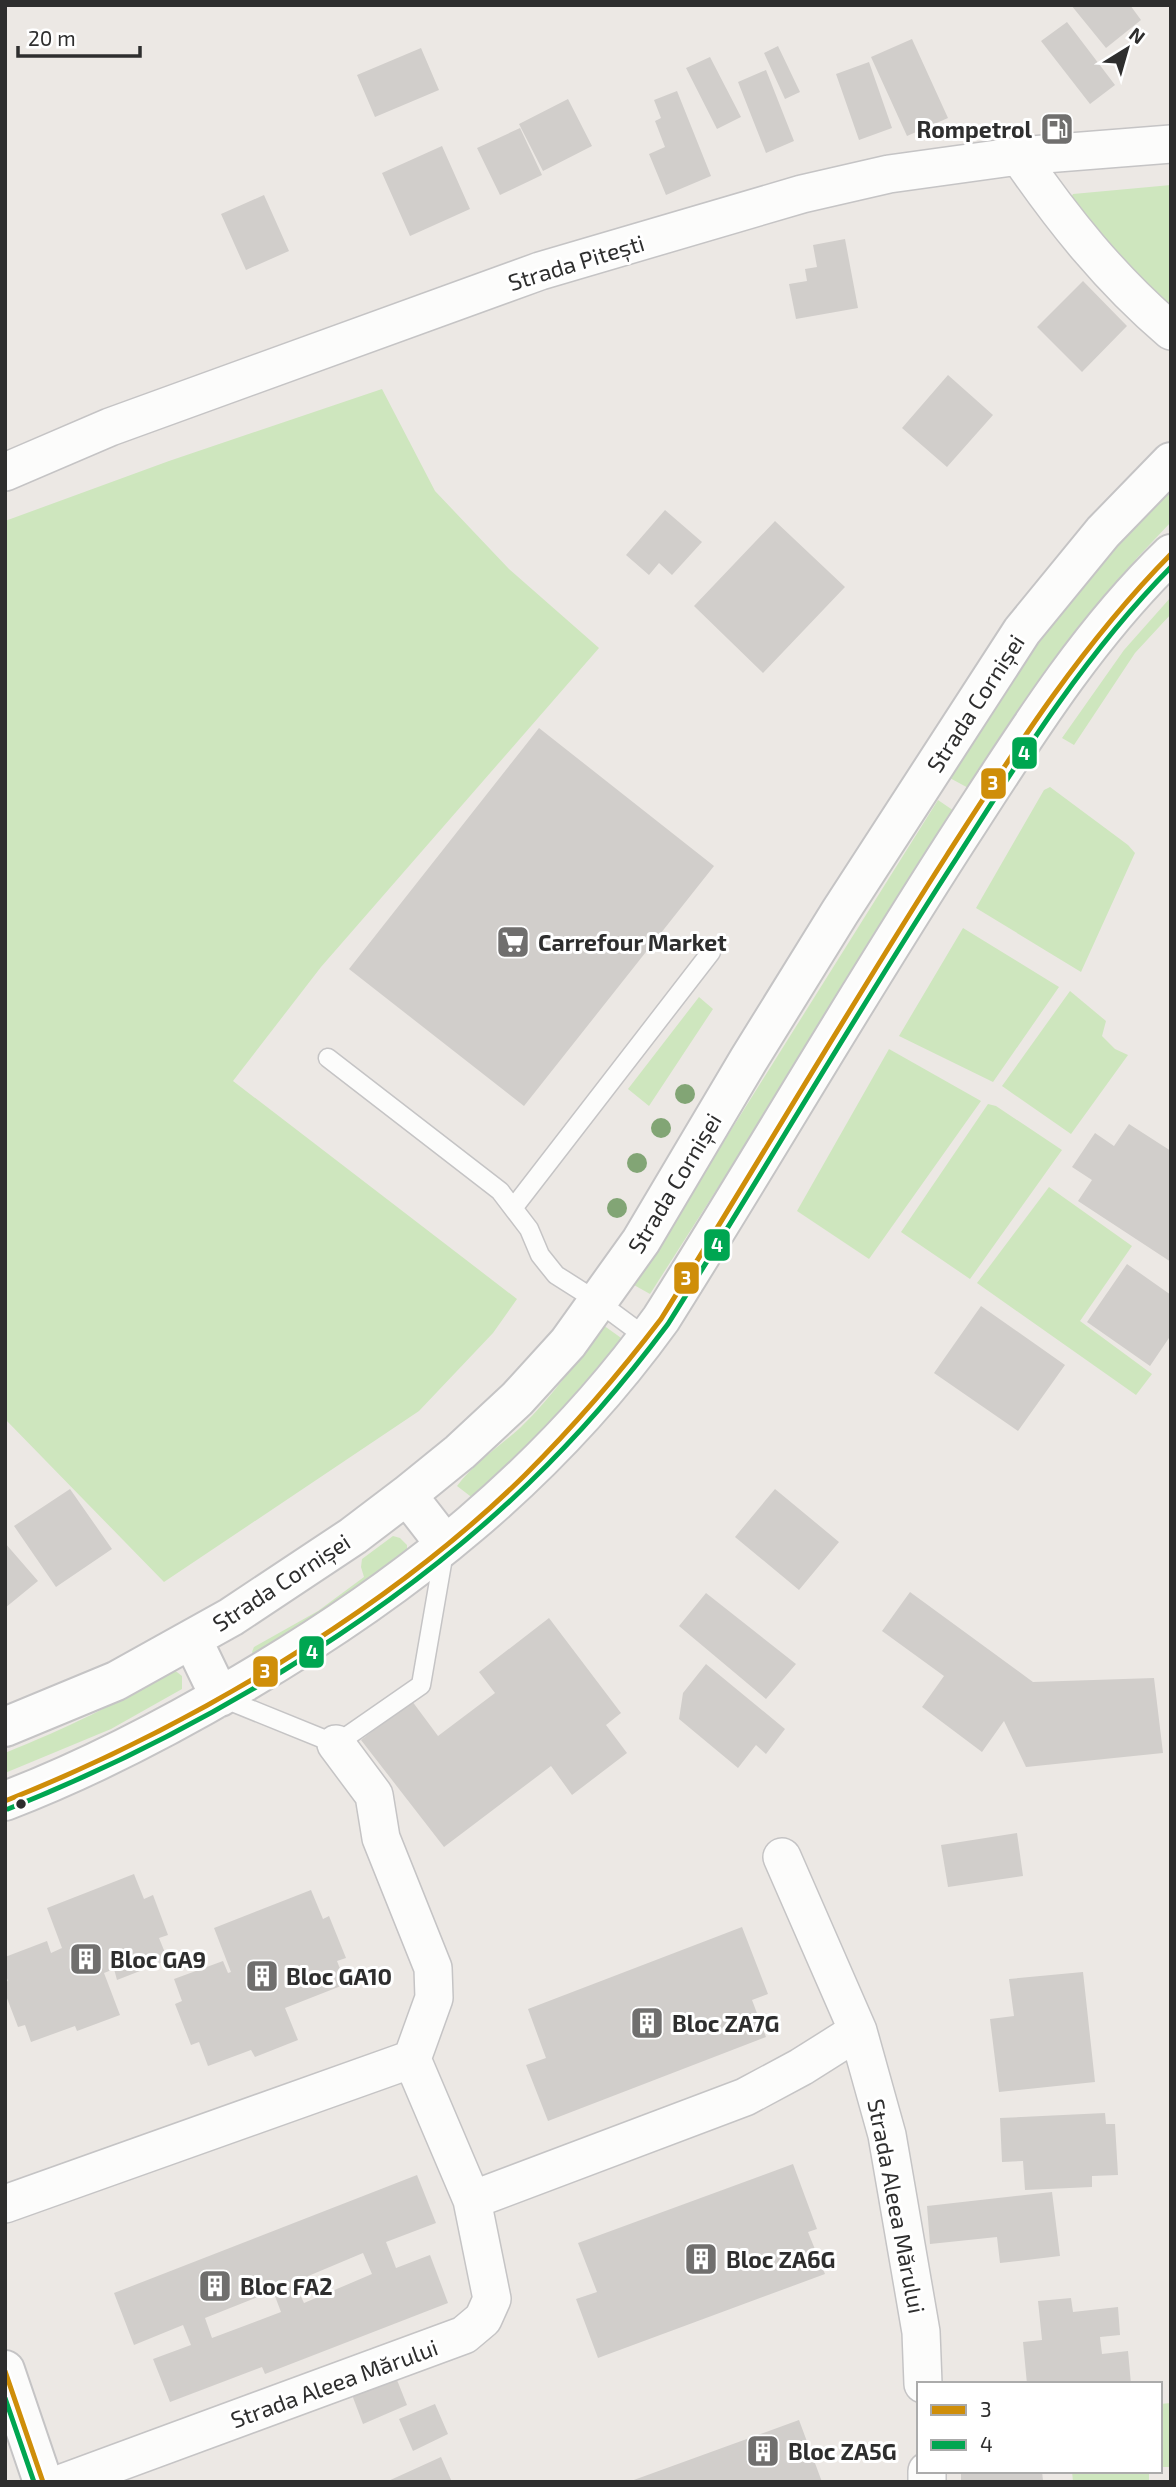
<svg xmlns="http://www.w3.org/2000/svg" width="1176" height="2487" font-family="'Exo 2',sans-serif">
  <rect width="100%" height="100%" fill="#ece8e4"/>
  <!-- green -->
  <path fill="#cee6be" d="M1171,185V308L1066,207L1073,194Z
    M382,389L435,491L509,569L599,648L321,967L233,1081L517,1299L493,1333L419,1411L164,1582L5,1419V521L169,461Z
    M1171,491V522L1137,558L1078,629L972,790L948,777L1049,627L1097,568Z
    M1171,597V614L1135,653L1074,745L1062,738L1124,650Z
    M1050,787L1128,845L1135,853L1081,972L976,908L1044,790Z
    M938,800L957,813L650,1294L634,1285Z
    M963,928L1059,987L993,1082L899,1036Z
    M1070,991L1106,1021L1102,1036L1115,1049L1128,1055L1071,1134L1002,1086Z
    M699,997L713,1009L649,1106L628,1089Z
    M889,1049L981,1101L869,1259L797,1211Z
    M988,1104L996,1106L1062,1150L970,1279L901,1232Z
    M1049,1187L1132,1246L1080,1321L1152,1374L1136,1395L977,1283Z
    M603,1325L624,1340L576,1402L474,1499L457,1486C475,1462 499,1447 521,1427C553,1396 577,1361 603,1325Z
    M393,1536L400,1538L407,1545V1555L254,1656L252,1652L254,1647L318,1611L364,1577L361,1567L362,1559Z
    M173,1669L182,1676V1689L111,1729L5,1773V1753C66,1728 116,1705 173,1669Z
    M1171,2403V2467H1160V2404Z
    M1072,2471H1149V2482H1073Z"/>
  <!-- building -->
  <path fill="#d1cecb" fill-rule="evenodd" d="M1071,5H1130L1141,20L1106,48Z
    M1067,22L1115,85L1090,104L1041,41Z
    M912,39L948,118L907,136L871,57Z
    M778,46L800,92L785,99L764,53Z
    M421,48L439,90L375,117L357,75Z
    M710,57L741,117L717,129L686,68Z
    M869,62L892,128L859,140L836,74Z
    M766,70L794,141L766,153L738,82Z
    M677,91L711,176L666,195L649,154L665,147L655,121L661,118L654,100Z
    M568,99L592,146L543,171L519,124Z
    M520,128L542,175L500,195L477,148Z
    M442,146L470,209L410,236L382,173Z
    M264,195L289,251L246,270L221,214Z
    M845,239L858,308L796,319L789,284L807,281L805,269L817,267L813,245Z
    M1083,281L1127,326L1082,372L1037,327Z
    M948,375L993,415L947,467L902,428Z
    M665,510L702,542L672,575L659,563L649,575L626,555Z
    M775,521L845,587L763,673L694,606Z
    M539,728L714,866L524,1106L349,969Z
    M1129,1124L1171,1151V1262L1078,1201L1092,1180L1072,1167L1095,1133L1114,1146Z
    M1127,1264L1171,1295V1335L1150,1366L1087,1322Z
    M981,1306L1065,1365L1018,1431L934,1373Z
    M70,1489L112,1549L56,1587L14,1526Z
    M775,1489L839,1542L799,1590L735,1537Z
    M5,1543L38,1581L5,1608Z
    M910,1592L1033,1682L1154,1678L1163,1753L1026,1767L1004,1721L982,1752L922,1707L944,1676L882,1631Z
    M706,1593L796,1664L766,1699L679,1626Z
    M549,1618L621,1713L606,1725L627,1753L572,1795L551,1766L444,1847L361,1740L412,1701L438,1736L495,1693L479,1672Z
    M706,1664L785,1729L766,1754L756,1745L738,1768L679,1719L683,1693Z
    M1017,1833L1023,1876L948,1887L941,1845Z
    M134,1874L144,1899L153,1895L168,1935L159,1938L168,1960L117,1980L114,1969L104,1973L120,2015L77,2031L75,2026L31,2042L25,2025L18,2027L5,1993V1982L8,1981L5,1973V1957L47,1941L51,1953L62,1948L47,1908Z
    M311,1890L323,1919L329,1916L346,1958L337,1961L346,1984L285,2008L298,2040L255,2057L251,2050L208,2066L199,2042L191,2045L175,2004L182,2001L174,1979L223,1961L228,1973L231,1972L214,1928Z
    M742,1927L768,1994L752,2000L766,2037L548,2121L526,2065L546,2058L528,2009Z
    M1083,1972L1095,2082L999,2092L990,2019L1014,2016L1009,1979Z
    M1105,2113L1106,2124H1115L1118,2175L1092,2176V2187L1025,2190L1023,2161L1002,2162L1000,2118Z
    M793,2164L817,2229L808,2232L825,2274L598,2358L576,2299L597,2292L578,2243Z
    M417,2175L436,2223L386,2242L396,2268L430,2255L448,2303L265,2374L262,2367L170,2402L153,2359L191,2345L183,2325L134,2345L114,2293ZM363,2253L372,2274L304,2303L294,2282ZM273,2291L281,2312L212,2338L205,2318Z
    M1052,2192L1060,2256L1000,2263L997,2237L930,2244L927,2206Z
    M1071,2298L1073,2312L1118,2307L1120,2335L1100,2337L1102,2354L1128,2351L1131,2384H1027L1023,2342L1042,2340L1038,2301Z
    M393,2370L407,2405L363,2424L349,2387Z
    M435,2404L448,2434L413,2451L399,2419Z
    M799,2420L822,2482H631V2481Z
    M441,2457L452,2482H386Z
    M961,2471H1042L1043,2481L961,2482Z"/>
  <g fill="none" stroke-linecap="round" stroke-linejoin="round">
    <defs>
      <path id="service" d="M328,1058L500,1191L529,1229L540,1255L556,1275L597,1301L647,1338
        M514,1207L711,952
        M220,1697L336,1744L421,1685L444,1552"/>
      <path id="minor" d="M1019,156C1063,220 1111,280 1171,331
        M5,472L110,427L540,271L802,194L889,174L1019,156L1171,144
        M782,1857L858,2031L887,2135L921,2332L923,2384
        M472,2200L745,2097L801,2067L858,2031
        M5,2204L412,2059
        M927,2471V2482
        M65,2482L464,2335L483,2319L492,2299L472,2200L412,2059L434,1998L433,1968L381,1838L374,1795L336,1744"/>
      <path id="tertiary" d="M407,1495L445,1544
        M192,1639L220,1697
        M5,1727L116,1681L231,1617L353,1536L407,1495L460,1452L517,1399L568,1343L641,1241L749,1059L840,912L1022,631L1103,532L1171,462
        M5,1801C88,1769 167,1728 243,1683C407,1587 549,1474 661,1319C765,1154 863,984 970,820C1030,727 1091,631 1171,554
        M5,2370L43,2482"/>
    </defs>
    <!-- service casing -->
    <use href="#service" stroke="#c5c4c5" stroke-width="21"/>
    <!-- minor casing -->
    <use href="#minor" stroke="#c5c4c5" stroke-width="40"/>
    <!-- tertiary casing -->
    <use href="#tertiary" stroke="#c5c4c5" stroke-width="42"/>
    <!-- service -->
    <use href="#service" stroke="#fcfcfb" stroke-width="18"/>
    <!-- minor -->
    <use href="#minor" stroke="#fcfcfb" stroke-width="37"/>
    <!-- tertiary -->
    <use href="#tertiary" stroke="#fcfcfb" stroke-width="38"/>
    <defs>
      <path id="bus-1" d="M5,1801C186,1729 386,1612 525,1475C574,1426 619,1374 661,1319C757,1165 849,1008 947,855C1015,749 1082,644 1171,554
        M5,2371L43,2482"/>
      <path id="bus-2" d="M8,1809C193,1735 386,1621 529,1483C580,1434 626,1380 668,1324C766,1168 858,1010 958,856C1022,755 1086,653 1171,567
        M5,2398L34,2482"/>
    </defs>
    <!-- bus-1 casing -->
    <use href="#bus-1" stroke="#fff" stroke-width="10"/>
    <!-- bus-2 casing -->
    <use href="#bus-2" stroke="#fff" stroke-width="10"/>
    <!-- bus-1 -->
    <use href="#bus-1" stroke="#cf8e09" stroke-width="5"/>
    <!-- bus-2 -->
    <use href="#bus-2" stroke="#00a651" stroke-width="5"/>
  </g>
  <!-- trees -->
  <g fill="#82a575">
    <circle cx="685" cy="1094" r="10"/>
    <circle cx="661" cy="1128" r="10"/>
    <circle cx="637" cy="1163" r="10"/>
    <circle cx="617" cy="1208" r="10"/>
  </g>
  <!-- icons -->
  <defs>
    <symbol id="fuel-square" viewBox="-11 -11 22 22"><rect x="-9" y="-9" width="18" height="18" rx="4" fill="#706f6e" stroke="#fff"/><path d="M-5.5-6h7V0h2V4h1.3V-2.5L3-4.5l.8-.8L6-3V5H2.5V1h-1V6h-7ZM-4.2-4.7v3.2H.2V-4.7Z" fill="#fff"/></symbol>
    <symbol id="supermarket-square" viewBox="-11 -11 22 22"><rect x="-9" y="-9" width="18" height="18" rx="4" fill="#706f6e" stroke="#fff"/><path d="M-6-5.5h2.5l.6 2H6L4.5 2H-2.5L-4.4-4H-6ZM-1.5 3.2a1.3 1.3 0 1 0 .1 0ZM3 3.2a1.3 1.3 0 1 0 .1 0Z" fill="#fff"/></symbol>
    <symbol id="building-square" viewBox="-11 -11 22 22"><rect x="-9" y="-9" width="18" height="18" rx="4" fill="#706f6e" stroke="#fff"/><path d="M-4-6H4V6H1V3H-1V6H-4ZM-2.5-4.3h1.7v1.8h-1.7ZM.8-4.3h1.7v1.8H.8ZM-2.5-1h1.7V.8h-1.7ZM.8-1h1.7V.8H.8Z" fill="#fff"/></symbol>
  </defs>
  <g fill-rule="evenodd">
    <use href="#fuel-square" x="1038" y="110" width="38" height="38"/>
    <use href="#supermarket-square" x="494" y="923" width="38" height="38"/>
    <use href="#building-square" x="67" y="1940" width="38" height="38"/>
    <use href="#building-square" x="243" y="1957" width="38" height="38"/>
    <use href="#building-square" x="628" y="2004" width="38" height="38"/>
    <use href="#building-square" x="682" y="2240" width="38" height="38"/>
    <use href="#building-square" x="196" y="2267" width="38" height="38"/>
    <use href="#building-square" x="744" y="2432" width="38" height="38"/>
  </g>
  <!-- markers -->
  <circle fill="#2e2e2e" stroke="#fff" stroke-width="2.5" cx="21" cy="1804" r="6"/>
  <g text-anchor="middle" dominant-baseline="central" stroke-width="6" stroke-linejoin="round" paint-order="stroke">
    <!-- poi labels -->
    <g font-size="23" font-weight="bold" fill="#2e2e2e" stroke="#fff" text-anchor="start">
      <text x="1032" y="129" text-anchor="end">Rompetrol</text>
      <text x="538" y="942">Carrefour Market</text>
      <text x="110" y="1959">Bloc GA9</text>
      <text x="286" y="1976">Bloc GA10</text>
      <text x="672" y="2023">Bloc ZA7G</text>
      <text x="726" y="2259">Bloc ZA6G</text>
      <text x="240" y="2286">Bloc FA2</text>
      <text x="788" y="2451">Bloc ZA5G</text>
    </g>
    <!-- street labels -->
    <g font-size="23" fill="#2e2e2e" stroke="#fff">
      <text transform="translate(576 262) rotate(-17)">Strada Pitești</text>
      <text transform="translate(975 703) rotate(-57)">Strada Cornișei</text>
      <text transform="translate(674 1183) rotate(-59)">Strada Cornișei</text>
      <text transform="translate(281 1582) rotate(-33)">Strada Cornișei</text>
      <text transform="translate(897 2206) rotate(79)">Strada Aleea Mărului</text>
      <text transform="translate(334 2383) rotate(-20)">Strada Aleea Mărului</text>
    </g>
  </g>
  <g stroke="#fff" stroke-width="2.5">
    <rect x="1011" y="736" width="27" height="34" rx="7" fill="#00a651"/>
    <rect x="980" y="767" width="27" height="33" rx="7" fill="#cf8e09"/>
    <rect x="703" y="1228" width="28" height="34" rx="7" fill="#00a651"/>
    <rect x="673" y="1261" width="27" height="34" rx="7" fill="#cf8e09"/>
    <rect x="298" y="1635" width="27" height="34" rx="7" fill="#00a651"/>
    <rect x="252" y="1655" width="27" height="33" rx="7" fill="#cf8e09"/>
  </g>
  <g font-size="19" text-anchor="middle" font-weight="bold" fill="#fff">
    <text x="1024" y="760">4</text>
    <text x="993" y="790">3</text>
    <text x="717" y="1252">4</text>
    <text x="686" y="1285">3</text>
    <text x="312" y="1659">4</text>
    <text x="265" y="1678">3</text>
  </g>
  <!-- border -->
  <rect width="1176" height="2487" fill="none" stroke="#2e2e2e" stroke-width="14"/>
  <!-- legend -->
  <rect x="917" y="2382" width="245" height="91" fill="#ffffff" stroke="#ababab" stroke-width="2"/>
  <rect x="931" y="2405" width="35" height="10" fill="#cf8e09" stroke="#ababab" stroke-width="2"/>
  <text x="980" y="2417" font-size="21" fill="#2e2e2e">3</text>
  <rect x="931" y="2440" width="35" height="10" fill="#00a651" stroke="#ababab" stroke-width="2"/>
  <text x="980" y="2452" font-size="21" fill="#2e2e2e">4</text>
  <!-- north arrow -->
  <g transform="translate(1127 49) rotate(37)" stroke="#ffffff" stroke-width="5" paint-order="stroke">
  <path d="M0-5L12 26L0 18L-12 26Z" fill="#2e2e2e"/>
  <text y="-10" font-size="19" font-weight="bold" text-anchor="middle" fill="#2e2e2e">N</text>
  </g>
  <!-- scale -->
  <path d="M18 46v10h122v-10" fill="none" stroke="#2e2e2e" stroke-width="3.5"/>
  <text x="28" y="46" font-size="21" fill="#2e2e2e" stroke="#ffffff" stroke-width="5" paint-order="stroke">20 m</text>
</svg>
